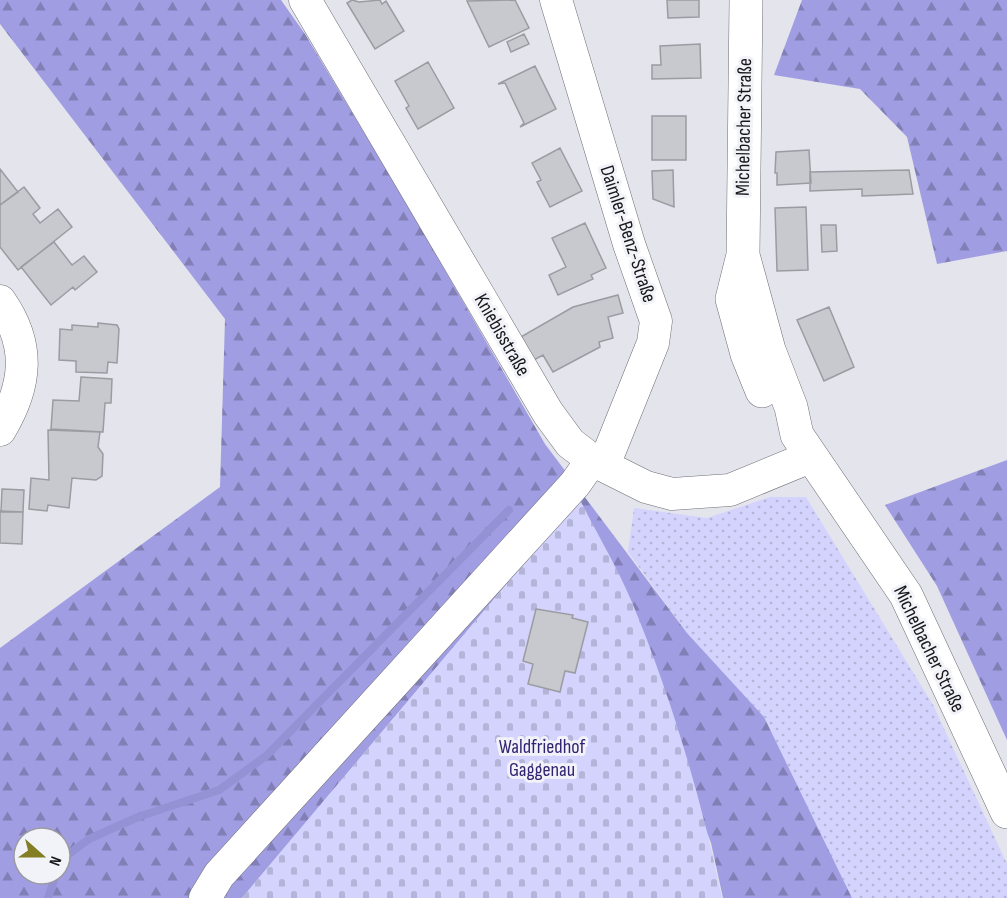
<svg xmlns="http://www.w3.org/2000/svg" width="1007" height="898" font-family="'Sofia Sans Condensed',sans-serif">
  <defs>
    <pattern id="grass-dots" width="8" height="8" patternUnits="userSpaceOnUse" patternTransform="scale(1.5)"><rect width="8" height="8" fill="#d3d3fd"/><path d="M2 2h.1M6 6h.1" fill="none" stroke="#b4b4d8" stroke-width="1.8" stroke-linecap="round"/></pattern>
    <pattern id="forest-firs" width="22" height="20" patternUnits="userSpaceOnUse" patternTransform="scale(1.5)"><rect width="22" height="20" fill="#a19de3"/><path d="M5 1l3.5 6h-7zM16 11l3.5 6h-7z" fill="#827fb7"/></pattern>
    <pattern id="cemetery-stones" width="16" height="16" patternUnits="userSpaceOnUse" patternTransform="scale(1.5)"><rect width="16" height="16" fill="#d3d3fd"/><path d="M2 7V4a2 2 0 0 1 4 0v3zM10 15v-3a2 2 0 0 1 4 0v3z" fill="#b4b4d8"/></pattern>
  </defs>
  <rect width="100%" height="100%" fill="#e4e4ec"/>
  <!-- grass -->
  <path fill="url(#grass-dots)" d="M770,497H806L933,705L1007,864V898H852L764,717L687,633L628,552L634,508L707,518Z"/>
  <!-- forest -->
  <path fill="url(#forest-firs)" fill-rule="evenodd" d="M0,0H281L305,34L404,199L545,444L687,633L764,717L852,898H723L711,843L579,498L242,898H0V648L220,487L225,319L0,24ZM24,838H60V874H24Z
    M802,0H1007V251L937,264L907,137L860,89L774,75Z
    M1007,460V740L937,586L885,505Z"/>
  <!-- cemetery -->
  <path fill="url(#cemetery-stones)" d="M579,498C596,532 616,565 631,600C671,696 701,797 722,898H242Z"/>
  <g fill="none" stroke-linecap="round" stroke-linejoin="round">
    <!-- stream -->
    <path stroke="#9491d5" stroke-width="8" d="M60,864L62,859L89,839L138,817L219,790L266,756L509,510
      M48,898L56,874"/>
  </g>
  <!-- building -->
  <path fill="#c8c8cf" stroke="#9b9ba2" stroke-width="1.5" d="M352,0L359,2L380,0L382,4L386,1L404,31L375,49L347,3Z
    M515,0L529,28L489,47L467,1Z
    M667,0H699V17L668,18Z
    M524,34L529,44L511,52L507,42Z
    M700,44L701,78L652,79V65H661L660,46Z
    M428,62L454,108L418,129L406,108L409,106L395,81Z
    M535,66L556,109L520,127L524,123L505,83L498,84Z
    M652,116H686V160H652Z
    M560,148L582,191L550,207L537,182L541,180L532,163Z
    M809,150L811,183L777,185V173H775L776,152Z
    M0,169L18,192L0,205Z
    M673,170L674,207L653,199L652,171Z
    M909,170L913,194L862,196V189L810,191V172Z
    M24,187L40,208L33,214L40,223L58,209L72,227L18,270L0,247V205Z
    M806,207L808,270L777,271L775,208Z
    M585,223L606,268L591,275L593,279L558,295L549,275L566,267L552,238Z
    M821,225H836L837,251L822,252Z
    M54,242L72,265L84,256L97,272L75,290L73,287L51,305L21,267Z
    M618,295L623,313L608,317L613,338L599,342L600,347L553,372L543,355L532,361L519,338L573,307Z
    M829,307L854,367L824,381L797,320Z
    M98,323L117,325L119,329L117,363L108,362L107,373L76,372V361L59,360L60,329L72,330V325L98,327Z
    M81,377L112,379L111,403H105L103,432L51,429L53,400L79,401Z
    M48,430L100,432L98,447L103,454L102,476L96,480L72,478L69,508L48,505L47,511L29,509L31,478L49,480Z
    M2,489L24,490L23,512H1Z
    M0,511L23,512L22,544L0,543Z
    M536,609L573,615L572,618L588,622L575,673L565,671L560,692L528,684L533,664L523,661Z"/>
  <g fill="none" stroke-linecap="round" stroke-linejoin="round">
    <defs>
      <path id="minor" d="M305,0L548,413L570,443L592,460L646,487L672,494L730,490L810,457
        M556,0L629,244L656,321L653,343L604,465
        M0,301C31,345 27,385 0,430
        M205,898L219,875L575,484L592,460"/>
      <path id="major" d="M746,0L743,255L732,299L747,354L762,391
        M743,255L769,350L791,407L797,435L906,595L1007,812"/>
    </defs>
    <!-- minor casing -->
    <use href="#minor" stroke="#6e6e75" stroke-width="33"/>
    <!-- major casing -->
    <use href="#major" stroke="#6e6e75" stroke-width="34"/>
    <!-- minor -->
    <use href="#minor" stroke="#fff" stroke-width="32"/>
    <!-- major -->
    <use href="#major" stroke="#fff" stroke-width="33"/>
  </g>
  <g text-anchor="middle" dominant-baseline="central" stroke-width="6" stroke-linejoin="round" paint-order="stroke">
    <!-- street labels -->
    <g font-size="20" fill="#18181b" stroke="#f2f2f9">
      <text transform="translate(744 127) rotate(-89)">Michelbacher Straße</text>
      <text transform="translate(628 234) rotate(72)">Daimler-Benz-Straße</text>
      <text transform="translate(502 335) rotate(60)">Kniebisstraße</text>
      <text transform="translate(929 649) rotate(64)">Michelbacher Straße</text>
    </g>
    <!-- park labels -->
    <g font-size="20" fill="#322272" stroke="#f2f2f9">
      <text x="542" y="747">Waldfriedhof<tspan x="542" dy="23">Gaggenau</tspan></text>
    </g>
  </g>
  <!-- north arrow -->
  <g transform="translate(42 856) rotate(111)"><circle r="28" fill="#f2f2f9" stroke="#9b9ba0" stroke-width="1.5"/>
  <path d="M0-4.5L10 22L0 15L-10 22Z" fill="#837d24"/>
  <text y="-9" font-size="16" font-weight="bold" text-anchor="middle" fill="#18181b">N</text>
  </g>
</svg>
